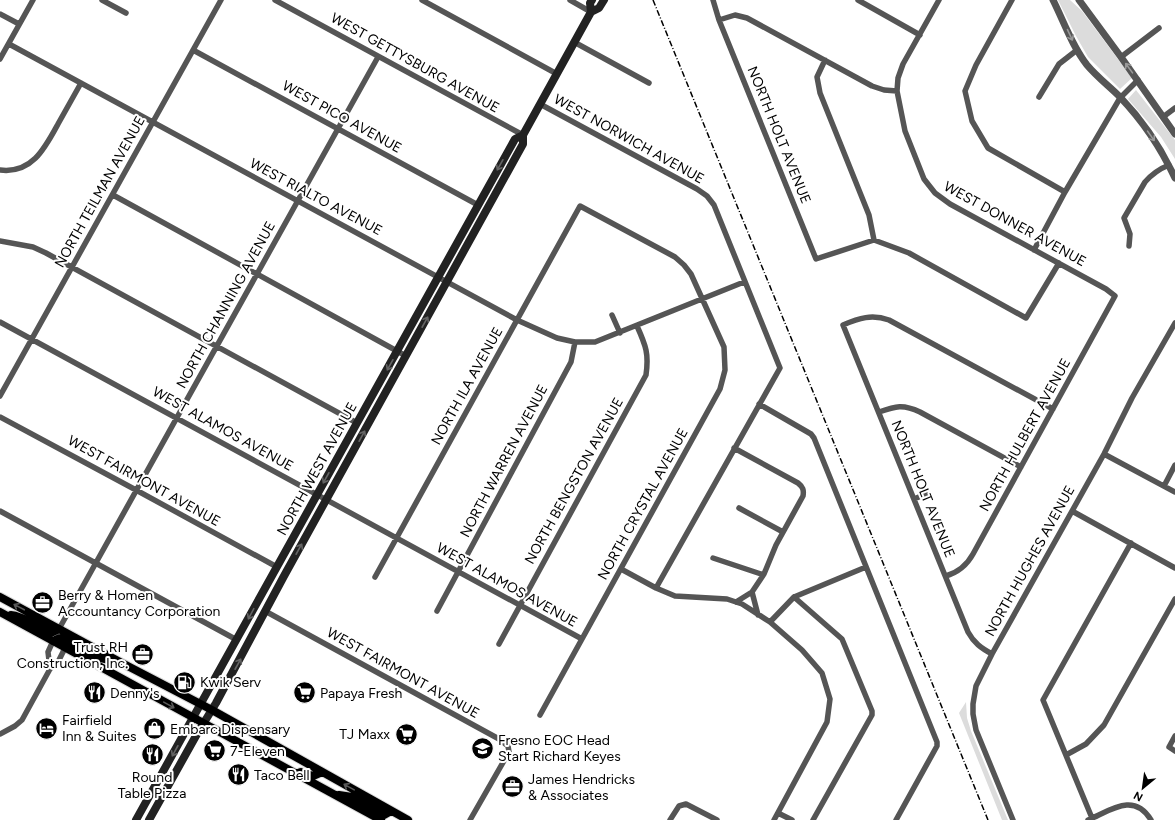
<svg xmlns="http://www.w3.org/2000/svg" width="1175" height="820" font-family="Figtree,sans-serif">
  <rect width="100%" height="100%" fill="#fff"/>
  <!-- green -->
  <path fill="#dcdcdc" d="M1058,0H1070L1082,11L1132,78L1120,89L1088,57L1076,36Z
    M1136,90L1175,140V159L1161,137L1128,99Z
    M966,702L967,718L971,731L1008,820H1002L959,713Z"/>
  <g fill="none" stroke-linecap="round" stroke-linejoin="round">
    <defs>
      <path id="primary" d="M0,597L120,662L212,710L408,820
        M0,612L381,820
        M11,615C25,616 44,632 53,632C56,631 56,631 59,629
        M53,641L60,638L63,639L93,656L109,660
        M296,774L301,772L313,776L322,772
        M339,795L352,797L384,815L391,811"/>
    </defs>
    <!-- primary casing -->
    <use href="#primary" stroke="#dbdbdb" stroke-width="10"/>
    <!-- minor -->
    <path stroke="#555" stroke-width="5.5" d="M102,0L126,13
      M275,0L523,135
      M422,0L557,74
      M570,0L591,12
      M713,0L719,20L816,259L874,240L909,253L1026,318L1059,263
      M858,0L920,35
      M939,0L903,64L898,78L897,91L905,131L924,179L935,193L950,204L1106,289L1115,296L973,554C967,565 959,572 946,576
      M1012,0L976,65L965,91L972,121L988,148L1065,192
      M0,14L19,24
      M719,20L735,15L747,18L872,86L884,90L897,91
      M574,42L649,83
      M9,44L517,320L557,338L575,342H595L744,282
      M193,50L478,205
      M1121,57L1159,28
      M0,59L33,0
      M825,60L817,77L820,93L869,215L874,240
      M1039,97L1059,64L1077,50
      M540,104L697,189L707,196L714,205L780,368L656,588
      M1163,117L1175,108
      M0,170C32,174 45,148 58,124C66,110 73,97 81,83
      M113,195L406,356
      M0,241L33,247L46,253L357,423
      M1129,246L1130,234L1124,218L1145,182C1152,174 1159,169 1169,165
      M1034,250L1065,192L1120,98L1138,80
      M612,315L620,333
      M0,322L582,639
      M0,396L221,0
      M759,404L811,434L814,438L937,742V746L896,820
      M879,412C896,406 903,404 920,412L1021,467
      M0,417L136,490L277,567
      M1104,454L1175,492
      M1164,486L1175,465
      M914,499L926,494
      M739,508L783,532
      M0,511L237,640
      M1072,511L1175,568
      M713,558L761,574H764L776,545L803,496C804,490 803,487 798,483L734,448
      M621,569L656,588L675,596L727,599L742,604L770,622L802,650L822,673L830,699L827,722L774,820
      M375,577L580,206L675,257L684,265L691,274L724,347L725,370L720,389L540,715
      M752,592L764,574
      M794,597L842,639L872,711V715L813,820
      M736,602L752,592L758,615
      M265,611L499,739L508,746L509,752L470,820
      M437,611L571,362L575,342
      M770,622L794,597L866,567
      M59,629L378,57
      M499,644L646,375C649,354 646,346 637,326
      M992,654C981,648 974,643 968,632L843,325C859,318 872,314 889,320L1053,409
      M50,669L48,652L53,641
      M0,734L15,726L22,720L50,669L58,662L65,648
      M1175,736L1169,747L1175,751
      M1066,755L1086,744L1104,725L1175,599
      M778,813L792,820
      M1092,818L1043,700L1131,543
      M670,820L679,806L686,804L717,820
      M1013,820L976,730L973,714V704L976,686L992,654L1104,454L1132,398L1175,323
      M1088,820C1111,810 1134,792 1151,820"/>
    <!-- tertiary -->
    <path stroke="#555" stroke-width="7" d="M1053,0C1064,22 1072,46 1087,65C1097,77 1109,86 1120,97C1143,121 1161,148 1175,178
      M1079,0L1121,57L1175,134"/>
    <!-- secondary -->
    <path stroke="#222" stroke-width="8" d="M591,12L599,8L604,0
      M136,820L515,139L523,135
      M149,820L197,734L216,703L284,576L523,144V135L591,12L590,3L592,0"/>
    <!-- primary -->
    <use href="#primary" stroke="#000" stroke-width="8"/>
    <!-- rail -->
    <path stroke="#000" stroke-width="1.5" stroke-dasharray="6 2 1 2" stroke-linecap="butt" d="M653,0L988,820"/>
  </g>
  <!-- one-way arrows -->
  <defs><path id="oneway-shaft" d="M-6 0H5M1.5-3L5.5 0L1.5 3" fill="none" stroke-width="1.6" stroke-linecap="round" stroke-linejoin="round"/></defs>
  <g stroke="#999">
    <use href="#oneway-shaft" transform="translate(1070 35) rotate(65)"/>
    <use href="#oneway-shaft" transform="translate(1129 68) rotate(-126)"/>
    <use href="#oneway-shaft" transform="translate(1151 136) rotate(55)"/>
  </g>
  <g stroke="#646464">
    <use href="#oneway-shaft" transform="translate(500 165) rotate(119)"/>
    <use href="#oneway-shaft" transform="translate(425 322) rotate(-61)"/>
    <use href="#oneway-shaft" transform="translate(390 365) rotate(119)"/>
    <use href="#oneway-shaft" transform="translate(362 436) rotate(-61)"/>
    <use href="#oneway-shaft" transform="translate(326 478) rotate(119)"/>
    <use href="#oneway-shaft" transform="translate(299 549) rotate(-61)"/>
    <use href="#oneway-shaft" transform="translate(251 614) rotate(118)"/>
    <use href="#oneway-shaft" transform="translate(238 664) rotate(-61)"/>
    <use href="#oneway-shaft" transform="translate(175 751) rotate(119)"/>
  </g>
  <g stroke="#595959">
    <use href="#oneway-shaft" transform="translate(19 607) rotate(-152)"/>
    <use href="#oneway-shaft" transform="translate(169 705) rotate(29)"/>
    <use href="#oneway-shaft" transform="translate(349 787) rotate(-151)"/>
  </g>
  <!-- icons -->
  <defs>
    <symbol id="office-disc" viewBox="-11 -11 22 22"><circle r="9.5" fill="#000" stroke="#fff"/><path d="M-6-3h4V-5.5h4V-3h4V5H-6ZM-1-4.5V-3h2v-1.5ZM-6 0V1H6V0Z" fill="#fff"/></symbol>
    <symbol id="fuel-disc" viewBox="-11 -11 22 22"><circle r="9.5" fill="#000" stroke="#fff"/><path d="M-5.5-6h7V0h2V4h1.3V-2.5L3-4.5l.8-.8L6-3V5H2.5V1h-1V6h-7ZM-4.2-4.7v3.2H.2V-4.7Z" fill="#fff"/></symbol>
    <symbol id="restaurant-disc" viewBox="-11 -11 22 22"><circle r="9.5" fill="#000" stroke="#fff"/><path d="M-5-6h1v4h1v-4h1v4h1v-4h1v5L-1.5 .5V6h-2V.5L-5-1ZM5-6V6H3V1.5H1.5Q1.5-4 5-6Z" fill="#fff"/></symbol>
    <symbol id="supermarket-disc" viewBox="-11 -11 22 22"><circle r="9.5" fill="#000" stroke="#fff"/><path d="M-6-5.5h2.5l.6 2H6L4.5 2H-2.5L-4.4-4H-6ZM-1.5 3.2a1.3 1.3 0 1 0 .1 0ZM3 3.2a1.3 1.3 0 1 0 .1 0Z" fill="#fff"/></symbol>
    <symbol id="hotel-disc" viewBox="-11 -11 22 22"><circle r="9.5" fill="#000" stroke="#fff"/><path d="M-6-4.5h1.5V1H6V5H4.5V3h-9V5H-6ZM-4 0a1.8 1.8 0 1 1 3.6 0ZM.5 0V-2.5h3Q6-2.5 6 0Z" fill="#fff"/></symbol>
    <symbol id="shop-disc" viewBox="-11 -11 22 22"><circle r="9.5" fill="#000" stroke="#fff"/><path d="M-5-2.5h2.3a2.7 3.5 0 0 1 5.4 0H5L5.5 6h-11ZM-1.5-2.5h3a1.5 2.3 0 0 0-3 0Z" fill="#fff"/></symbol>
    <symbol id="school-disc" viewBox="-11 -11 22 22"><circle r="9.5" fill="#000" stroke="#fff"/><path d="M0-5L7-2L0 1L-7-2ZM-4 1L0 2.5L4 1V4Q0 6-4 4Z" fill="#fff"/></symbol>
  </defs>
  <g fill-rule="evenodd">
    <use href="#office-disc" x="30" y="590" width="25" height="25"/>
    <use href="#office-disc" x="130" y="642" width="25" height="25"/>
    <use href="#fuel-disc" x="172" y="670" width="25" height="25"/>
    <use href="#restaurant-disc" x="82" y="680" width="25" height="25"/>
    <use href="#supermarket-disc" x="292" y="680" width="25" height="25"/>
    <use href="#hotel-disc" x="34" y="716" width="25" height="25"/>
    <use href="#shop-disc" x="142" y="716" width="25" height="25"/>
    <use href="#supermarket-disc" x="394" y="722" width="25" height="25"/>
    <use href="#school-disc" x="470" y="736" width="25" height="25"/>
    <use href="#supermarket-disc" x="202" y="738" width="25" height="25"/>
    <use href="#restaurant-disc" x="140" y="742" width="25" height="25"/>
    <use href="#restaurant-disc" x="226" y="762" width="25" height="25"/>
    <use href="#office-disc" x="500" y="774" width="25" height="25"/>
  </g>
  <g text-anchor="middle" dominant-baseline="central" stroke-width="4" stroke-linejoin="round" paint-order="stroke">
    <!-- street labels -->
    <g font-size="14" fill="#000" stroke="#fff">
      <text transform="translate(415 63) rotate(29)">WEST GETTYSBURG AVENUE</text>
      <text transform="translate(342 117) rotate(29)">WEST PICO AVENUE</text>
      <text transform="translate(779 135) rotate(68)">NORTH HOLT AVENUE</text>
      <text transform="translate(629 139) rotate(29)">WEST NORWICH AVENUE</text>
      <text transform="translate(100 192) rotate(-61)">NORTH TEILMAN AVENUE</text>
      <text transform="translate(316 197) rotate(28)">WEST RIALTO AVENUE</text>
      <text transform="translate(1015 224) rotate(29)">WEST DONNER AVENUE</text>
      <text transform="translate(226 305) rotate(-61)">NORTH CHANNING AVENUE</text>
      <text transform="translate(467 386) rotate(-61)">NORTH ILA AVENUE</text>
      <text transform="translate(223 429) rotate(29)">WEST ALAMOS AVENUE</text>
      <text transform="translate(1025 435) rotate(-61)">NORTH HULBERT AVENUE</text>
      <text transform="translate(504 461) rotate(-62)">NORTH WARREN AVENUE</text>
      <text transform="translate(317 469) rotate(-61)">NORTH WEST AVENUE</text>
      <text transform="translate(144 481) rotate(29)">WEST FAIRMONT AVENUE</text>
      <text transform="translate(574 481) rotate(-61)">NORTH BENGSTON AVENUE</text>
      <text transform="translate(923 489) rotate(68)">NORTH HOLT AVENUE</text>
      <text transform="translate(643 504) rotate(-61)">NORTH CRYSTAL AVENUE</text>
      <text transform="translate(1030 561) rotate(-61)">NORTH HUGHES AVENUE</text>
      <text transform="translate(507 585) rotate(29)">WEST ALAMOS AVENUE</text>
      <text transform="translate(403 673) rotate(29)">WEST FAIRMONT AVENUE</text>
    </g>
    <!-- poi labels -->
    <g font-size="14" fill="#000" stroke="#fff" text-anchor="start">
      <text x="58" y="595">Berry &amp; Homen<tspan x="58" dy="16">Accountancy Corporation</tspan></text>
      <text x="128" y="647" text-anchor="end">Trust RH<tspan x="128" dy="16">Construction, Inc.</tspan></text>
      <text x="200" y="682">Kwik Serv</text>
      <text x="110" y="693">Denny's</text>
      <text x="320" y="693">Papaya Fresh</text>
      <text x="62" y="720">Fairfield<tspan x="62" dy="16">Inn &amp; Suites</tspan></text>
      <text x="170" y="729">Embarc Dispensary</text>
      <text x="390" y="734" text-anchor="end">TJ Maxx</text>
      <text x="498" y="740">Fresno EOC Head<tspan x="498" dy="16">Start Richard Keyes</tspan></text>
      <text x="230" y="751">7-Eleven</text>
      <text x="254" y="775">Taco Bell</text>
      <text x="152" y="777" text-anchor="middle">Round<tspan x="152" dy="16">Table Pizza</tspan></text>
      <text x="528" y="779">James Hendricks<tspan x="528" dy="16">&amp; Associates</tspan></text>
    </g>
  </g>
  <!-- north arrow -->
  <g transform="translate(1143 788) rotate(209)" stroke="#ffffff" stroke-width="3" paint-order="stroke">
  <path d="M0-3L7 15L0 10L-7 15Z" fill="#000000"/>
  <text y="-6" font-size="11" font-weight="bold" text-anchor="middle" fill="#000000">N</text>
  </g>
</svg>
